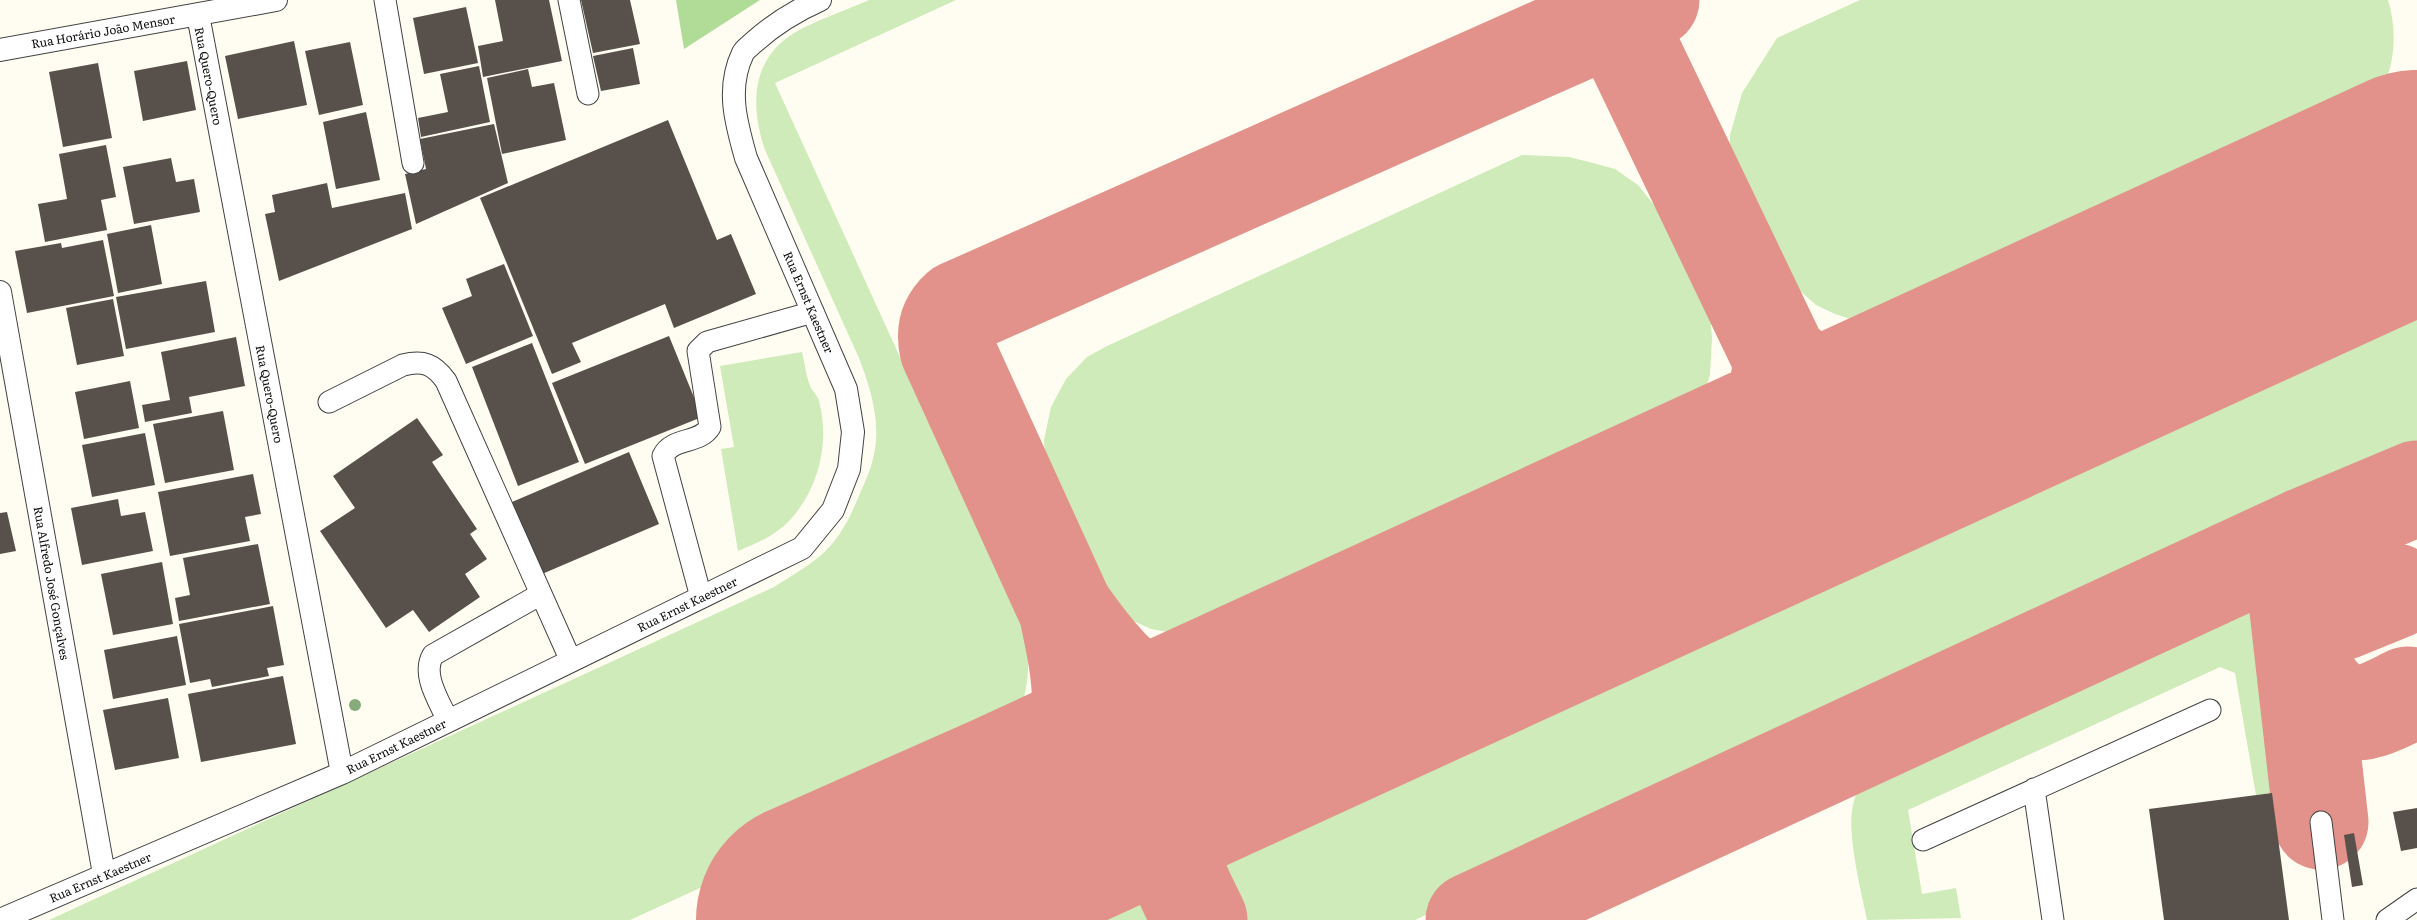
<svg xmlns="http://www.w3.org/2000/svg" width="2417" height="920" font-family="Literata,serif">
  <rect width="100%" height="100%" fill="#fffdf1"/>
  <!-- green -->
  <path fill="#ceebb9" d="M869,0H956L775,83L920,401L921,392L1026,617C1029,647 1032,690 1016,717C1003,737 982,752 963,768L630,920H49L774,587C789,577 806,568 820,556C838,541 849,520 858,498C863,486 870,472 873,459C882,424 871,390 859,358L765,150C751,109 750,62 791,35C811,22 847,10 869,0Z
    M1860,0H2388C2400,40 2393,83 2366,115C2358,125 2345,133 2335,141L1926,330L1882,329L1835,314L1816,305L1798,289L1745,204L1736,185L1730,160V135L1742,93L1777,38Z
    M1522,155L1569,157L1593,163L1615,169L1638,185L1658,210L1710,315L1712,338L1710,375L1701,404L1680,428L1622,470L1255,634L1184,635L1151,629L1129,619L1093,571L1046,472L1044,440L1051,407L1066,379L1087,357L1105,347Z
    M2417,274V466L2187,562L1415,920H1232L1205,862L1204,853L1210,830Z
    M802,352C805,364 806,377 811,388C813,392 818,396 819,401C830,442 819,488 790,520C776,535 756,544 738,551L721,449L734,447L720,366Z
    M2265,587L2273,588L2276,594L2300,802V825L2277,829L2272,793L2256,795L2235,673L2220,667L1908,810L1922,894L1956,888L1961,918L1867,920C1861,889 1845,830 1854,801C1857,787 1867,775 1875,763L2210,609Z
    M1114,870C1150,875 1158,890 1174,920H1010Z"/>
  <!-- forest -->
  <path fill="#b0dc97" d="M676,0H760L684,49Z"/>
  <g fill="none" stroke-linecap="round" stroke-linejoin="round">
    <!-- taxiway -->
    <path stroke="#e2928a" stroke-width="95" d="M1616,16L1781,360C1791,367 1800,375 1811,382C1848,405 1903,407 1945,405
      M2378,207L2417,172
      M1694,520C1749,477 1773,429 1781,360
      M2305,535L2295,545L2291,557L2321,822
      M2293,579C2304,600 2315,615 2341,613L2395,591
      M2303,662C2312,687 2334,717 2365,712C2380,709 2395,700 2408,694
      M1274,712C1252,717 1225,727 1202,723C1191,721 1178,714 1168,709C1123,687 1095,651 1066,610L947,349C943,331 946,320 959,308L1652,0
      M1016,831C1029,815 1045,799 1056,781C1092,724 1079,672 1066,610
      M841,920L855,906L892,885
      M1200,920C1189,897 1175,872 1171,846C1167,807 1185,765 1218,743C1236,731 1256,722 1274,712
      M1473,920L2305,535L2417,488"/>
    <!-- runway -->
    <path stroke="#e2928a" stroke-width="238" d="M815,920L1016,831L2417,189"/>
  </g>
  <!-- building -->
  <path fill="#58514b" d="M495,0H549L562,61L483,77L478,46L503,41Z
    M581,0H630L640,44L593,53Z
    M466,7L478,63L424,74L413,18Z
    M294,41L307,105L238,119L225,56Z
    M350,42L363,105L319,115L305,51Z
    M633,48L640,84L601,91L593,56Z
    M187,61L196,110L143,121L134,71Z
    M98,63L112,138L63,147L49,72Z
    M479,66L490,122L421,137L418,118L448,112L440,74Z
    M528,69L532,87L554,83L566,140L502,154L487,78Z
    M366,112L380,180L336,189L323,122Z
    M668,120L717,240L731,234L756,294L674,328L665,304L572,343L581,362L552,374L480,198Z
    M494,124L508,183L416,224L405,174L426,169L420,139Z
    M106,145L116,197L101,200L107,230L45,242L38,204L67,199L59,154Z
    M171,158L176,182L194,179L200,212L134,224L123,167Z
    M327,183L332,208L405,193L412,229L279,281L265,214L275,212L272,195Z
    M151,225L162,284L118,293L107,234Z
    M103,240L114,296L27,313L15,251L61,243L62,248Z
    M504,264L533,336L466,364L442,308L472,296L466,279Z
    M206,281L215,332L126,349L116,297Z
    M113,299L124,356L77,365L66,308Z
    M669,336L702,417L585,464L552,383Z
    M236,337L245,386L189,397L192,413L145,422L142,405L170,400L161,352Z
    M532,343L579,462L518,486L472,367Z
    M130,381L139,428L84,439L75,392Z
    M223,411L234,470L165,483L153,424Z
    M417,418L443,455L432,462L477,529L470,534L487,559L465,574L480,597L429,632L413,610L386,628L320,531L355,508L333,476Z
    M145,433L155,485L92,497L82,445Z
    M629,452L659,524L542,574L512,502Z
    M253,474L261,514L245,517L250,541L170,556L158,492Z
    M118,499L121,516L145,512L153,551L82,565L71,508Z
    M7,512L16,551L0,554V513Z
    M258,544L270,604L179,621L175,598L190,595L183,558Z
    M162,562L173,624L113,635L101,574Z
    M273,606L284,665L267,668L269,676L212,687L210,679L190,683L179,624Z
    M177,636L186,685L113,699L104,650Z
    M283,676L296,744L201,762L188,694Z
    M168,698L179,758L115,770L103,710Z
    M2272,793L2289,920H2164L2149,809Z
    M2417,808V848L2401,851L2393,812Z
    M2354,833L2363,885L2352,887L2344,835Z"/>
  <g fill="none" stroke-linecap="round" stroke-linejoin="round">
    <defs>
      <path id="service" d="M385,0L413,163
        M569,0L588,94
        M329,402L403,365C423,360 434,364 446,381L571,661
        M701,597L663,456C672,437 700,444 710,427L698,351L707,342L813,312
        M448,721C440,702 421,675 433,655L541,594
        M2034,789L2053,920
        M2321,822L2333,920
        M1923,840L2210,710
        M2387,920L2417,899"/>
      <path id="minor" d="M198,15L342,773
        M0,50L276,0
        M0,292L104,874
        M0,920L342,773L802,548L833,510L849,469L853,432L846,389L746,158C736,123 726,88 743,53C745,49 750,46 753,43C774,24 795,11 820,0"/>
    </defs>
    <!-- service casing -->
    <use href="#service" stroke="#424242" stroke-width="23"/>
    <!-- minor casing -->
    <use href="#minor" stroke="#424242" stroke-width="24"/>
    <!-- service -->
    <use href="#service" stroke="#fff" stroke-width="21"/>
    <!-- minor -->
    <use href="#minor" stroke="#fff" stroke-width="22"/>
  </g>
  <!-- trees -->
  <circle fill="#87ac7c" cx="355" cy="705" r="6"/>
  <g text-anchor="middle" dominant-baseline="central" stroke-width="4" stroke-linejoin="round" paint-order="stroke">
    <!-- street labels -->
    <g font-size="12" fill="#0f0f0f" stroke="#fff">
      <text transform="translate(103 31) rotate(-10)">Rua Horário João Mensor</text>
      <text transform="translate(209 76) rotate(79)">Rua Quero-Quero</text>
      <text transform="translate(809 302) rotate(67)">Rua Ernst Kaestner</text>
      <text transform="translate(270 394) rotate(79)">Rua Quero-Quero</text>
      <text transform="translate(52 583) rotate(80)">Rua Alfredo José Gonçalves</text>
      <text transform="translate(687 604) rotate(-26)">Rua Ernst Kaestner</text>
      <text transform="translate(396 746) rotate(-26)">Rua Ernst Kaestner</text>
      <text transform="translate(100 877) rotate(-23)">Rua Ernst Kaestner</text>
    </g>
  </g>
</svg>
